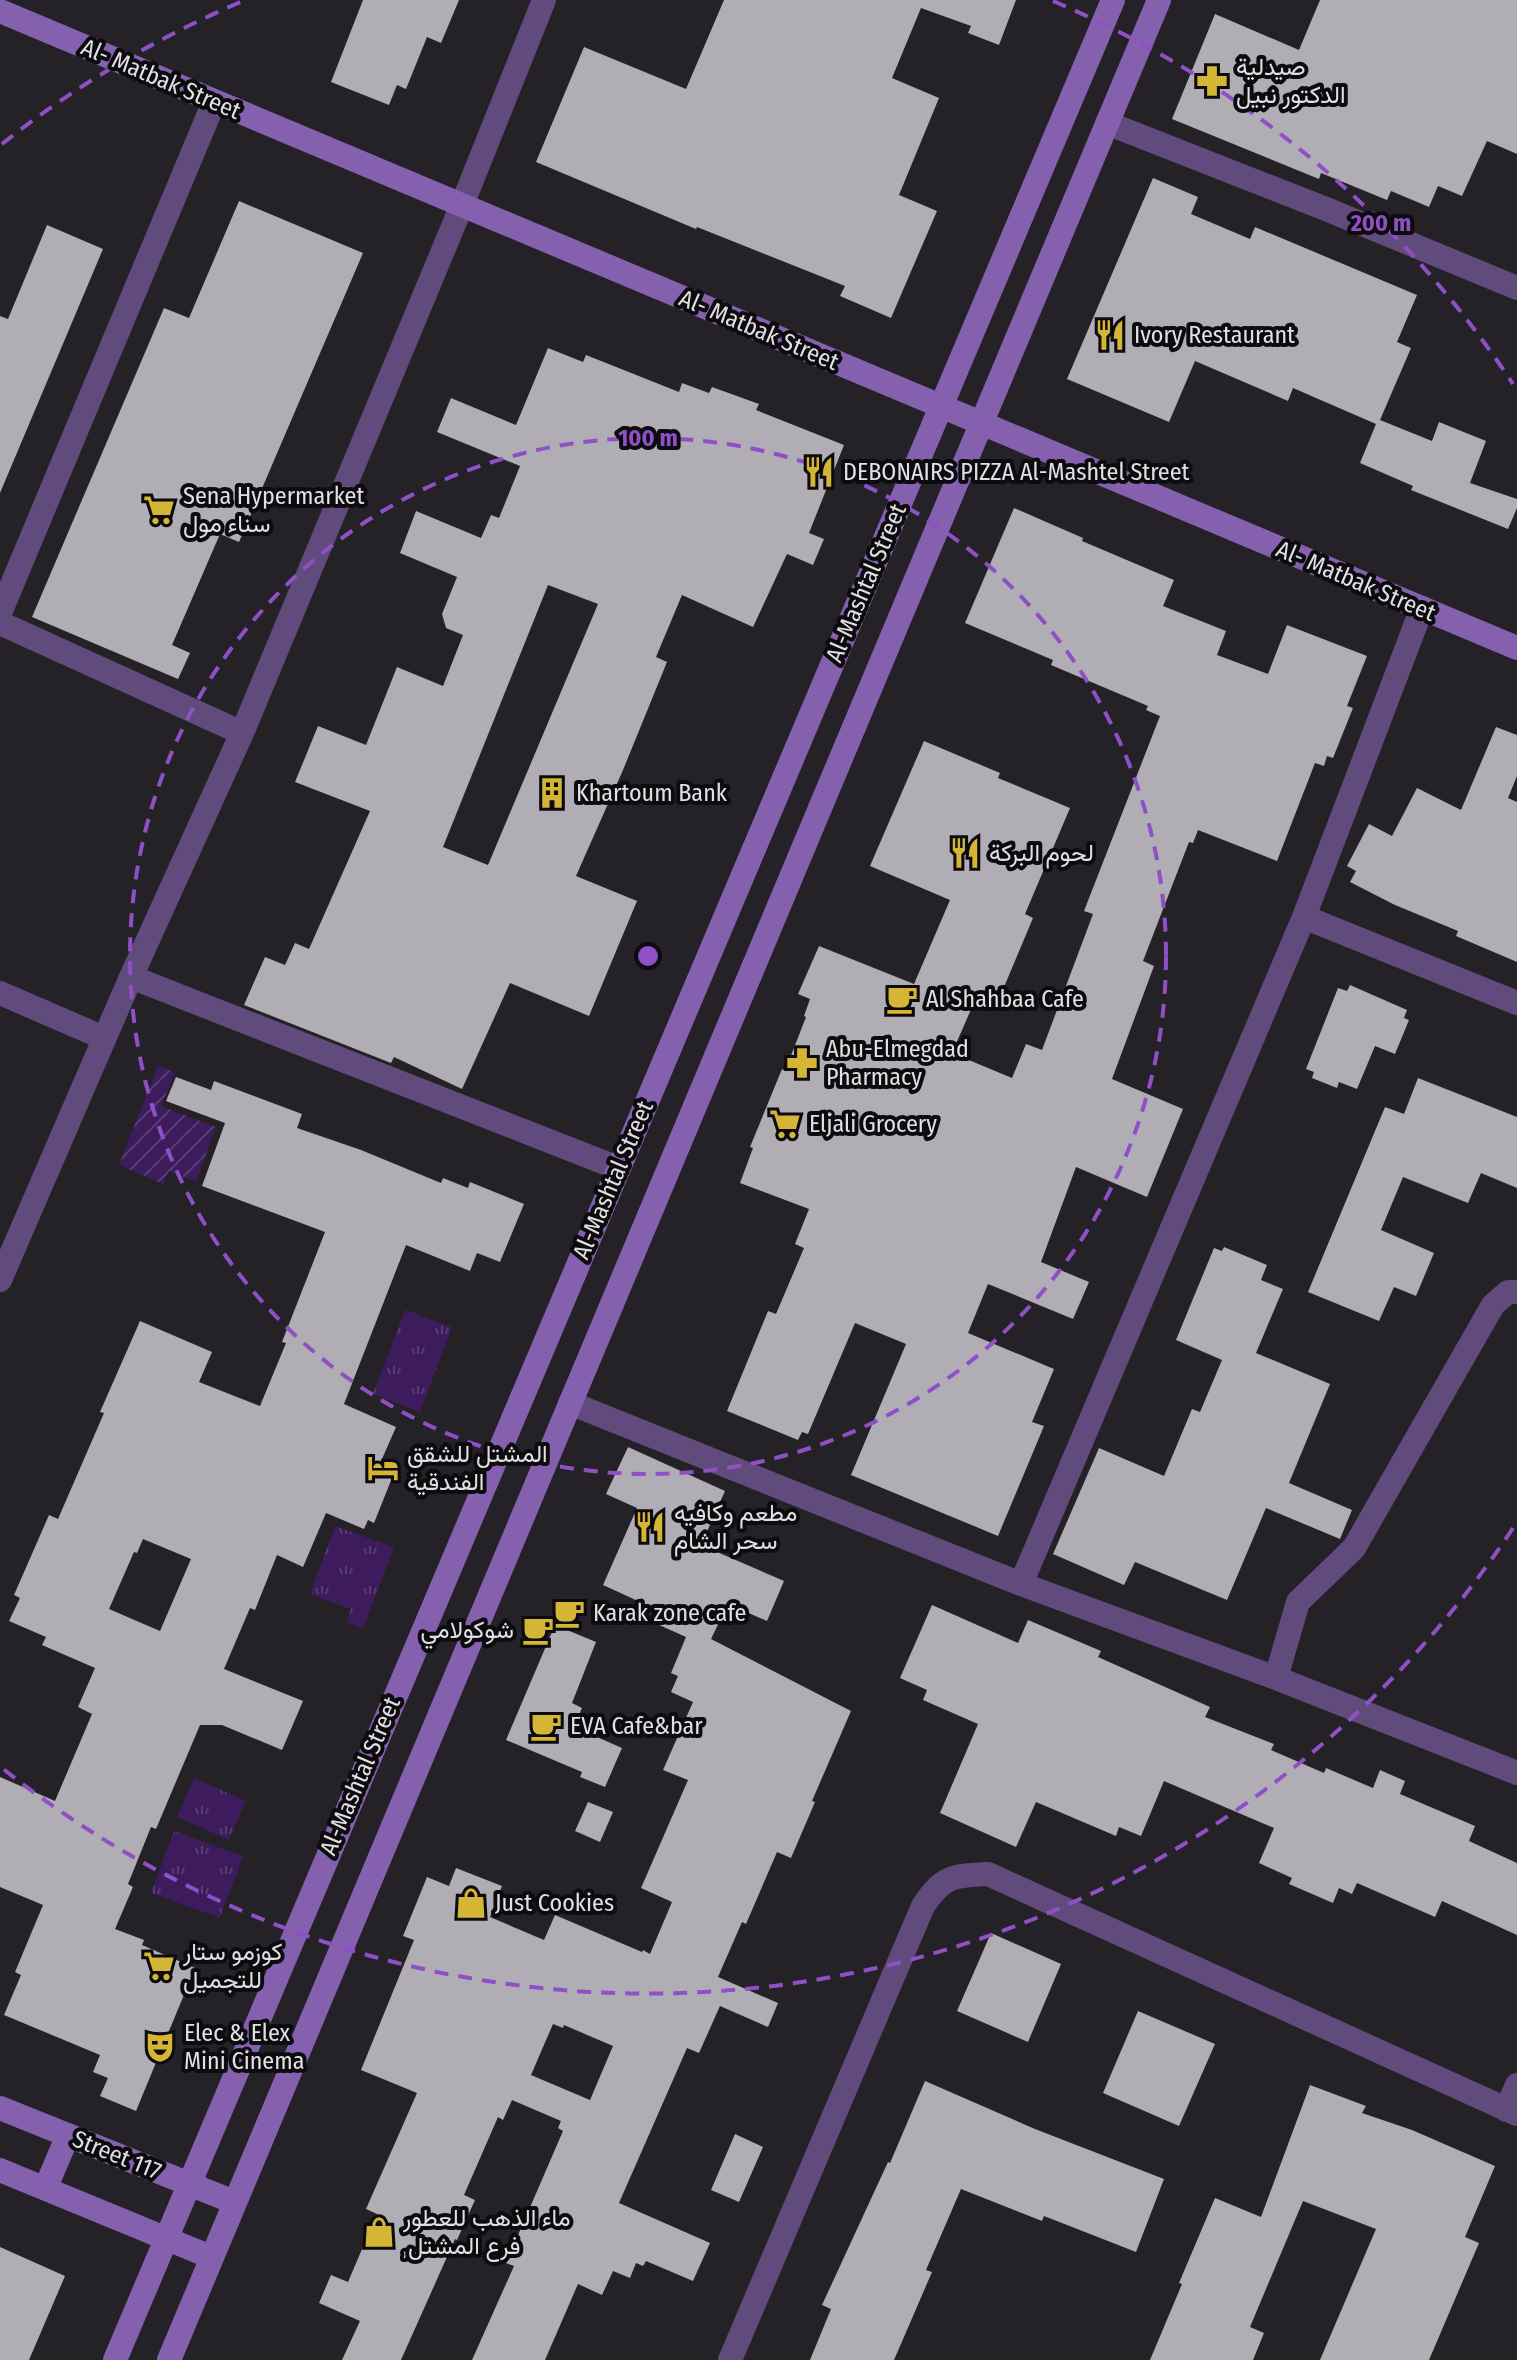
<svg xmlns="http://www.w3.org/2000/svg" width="1517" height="2360" font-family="'Fira Sans Condensed',Vazirmatn,sans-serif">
  <defs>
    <pattern id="grass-tufts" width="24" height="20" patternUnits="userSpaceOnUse" patternTransform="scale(2)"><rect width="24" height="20" fill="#3d1b5c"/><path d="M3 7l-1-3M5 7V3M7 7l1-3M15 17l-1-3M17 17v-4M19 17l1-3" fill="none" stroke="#593c73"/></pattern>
    <pattern id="garden-furrows" width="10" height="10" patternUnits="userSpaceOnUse" patternTransform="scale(2)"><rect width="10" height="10" fill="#3d1b5c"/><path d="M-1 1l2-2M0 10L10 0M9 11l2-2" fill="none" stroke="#593c73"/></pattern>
  </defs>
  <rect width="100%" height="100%" fill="#242127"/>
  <!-- grass -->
  <path fill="url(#grass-tufts)" d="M405,1310L452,1327L420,1412L373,1394Z
    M335,1526L394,1547L363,1629L347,1622L351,1609L310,1594Z
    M194,1778L246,1801L229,1840L177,1817Z
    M174,1831L243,1856L220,1918L151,1893Z"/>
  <!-- garden -->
  <path fill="url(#garden-furrows)" d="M158,1065L175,1073L161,1106L216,1127L196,1182L169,1171L163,1184L119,1165Z"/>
  <!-- building -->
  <path fill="#b0adb5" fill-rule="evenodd" d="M363,0H459L441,43L427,37L406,89L397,85L389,105L331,82Z
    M724,0H1016L999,45L968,33L971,26L921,8L892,78L939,98L899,195L937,211L891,318L840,296L845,286L697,227L696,229L536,162L584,47L686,89Z
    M1320,0H1517V154L1487,141L1462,196L1438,186L1429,207L1391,191L1387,200L1321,173L1319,179L1172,119L1215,14L1299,50Z
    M1153,178L1198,197L1191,214L1250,239L1255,227L1417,295L1397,342L1411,348L1380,420L1432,441L1439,422L1486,441L1470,483L1517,499V508L1508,529L1411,490L1413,486L1360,463L1376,424L1293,388L1288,401L1195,361L1169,422L1067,379Z
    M239,201L363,253L239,542L220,534L172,645L190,653L178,679L32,617L164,308L189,318Z
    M47,225L103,249L0,493V316L8,319Z
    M548,348L583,362L586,355L679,392L682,383L709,393L712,387L759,404L756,410L844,445L809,533L824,539L813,565L787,554L753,627L682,595L656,657L667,662L623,770L576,876L637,901L589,1016L510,983L462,1089L394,1057L391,1063L244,1005L265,957L285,965L295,943L309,949L370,811L295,782L318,726L366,745L397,667L443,686L463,635L446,628L442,614L457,577L400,553L416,511L481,538L491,515L499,518L520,466L437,432L451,398L516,425ZM548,585L598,604L488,865L443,847Z
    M1014,508L1083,538L1082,541L1174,580L1163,606L1226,631L1217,655L1268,674L1287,625L1367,656L1347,706L1353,708L1333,758L1327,756L1324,766L1315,763L1277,861L1198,830L1193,843L1189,842L1143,961L1154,966L1112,1079L1183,1109L1147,1197L1076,1167L1041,1262L1089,1282L1073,1319L988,1284L968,1333L1054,1369L1032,1422L1044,1426L998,1536L851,1475L906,1344L855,1323L808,1434L802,1432L798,1440L727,1411L768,1311L776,1314L804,1248L795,1244L809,1209L740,1183L753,1148L750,1147L782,1069L785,1071L806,1017L804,1016L810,999L798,994L819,946L914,984L950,900L870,866L924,741L1000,773L998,778L1070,808L1025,914L1033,918L996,1006L976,998L952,1053L1012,1078L1026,1044L1042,1050L1093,914L1084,911L1160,716L1146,710L1148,706L1051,665L1053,660L965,623Z
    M1496,727L1517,735V776L1508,798L1517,802V962L1456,936L1458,931L1395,905L1350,882L1356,871L1347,866L1369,824L1392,836L1417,788L1461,810Z
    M1350,985L1407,1010L1404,1018L1409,1020L1395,1054L1375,1046L1357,1089L1339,1082L1337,1088L1312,1078L1314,1072L1306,1069L1338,988L1347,991Z
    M176,1077L211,1090L214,1081L302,1114L297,1128L361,1150L441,1183L443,1178L468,1188L470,1182L524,1204L500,1262L477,1253L470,1271L406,1245L344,1404L396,1427L382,1459L392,1463L388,1471L394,1473L374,1523L368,1520L364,1529L326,1513L303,1567L277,1555L255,1610L250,1608L224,1669L303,1701L282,1750L222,1725H200L156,1829L151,1827L128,1884L133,1887L115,1929L144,1940L142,1945L195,1968L136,2111L100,2096L108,2078L93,2072L100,2055L4,2015L21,1975L15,1972L43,1905L0,1887V1777L55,1801L92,1714L78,1707L95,1668L42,1645L46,1637L9,1621L20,1598L14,1595L49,1515L58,1519L104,1413L100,1412L140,1321L212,1352L199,1382L260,1406L286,1343L282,1342L325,1232L202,1186L225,1123L166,1101ZM143,1539L191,1559L160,1631L109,1609L134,1552L137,1553Z
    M1418,1078L1517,1117V1188L1481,1173L1468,1203L1403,1177L1381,1230L1434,1253L1416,1296L1394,1287L1379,1321L1308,1292L1385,1107L1404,1114Z
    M1224,1247L1267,1265L1261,1280L1283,1289L1256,1353L1330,1384L1289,1483L1352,1510L1340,1539L1266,1508L1227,1600L1135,1562L1124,1585L1053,1554L1099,1448L1164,1476L1192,1409L1200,1412L1222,1360L1176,1340L1214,1248L1222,1251Z
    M628,1447L725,1491L701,1545L784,1581L767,1621L728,1604L711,1639L851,1711L812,1801L815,1802L791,1858L777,1852L746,1924L742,1922L718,1977L778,2003L768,2027L720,2006L699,2053L687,2048L619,2203L710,2243L693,2281L646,2261L643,2266L636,2263L630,2278L613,2271L602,2295L578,2284L545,2360H472L514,2266L506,2263L563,2131L558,2128L561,2121L512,2100L503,2120L498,2117L464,2195L475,2200L457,2240L455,2239L401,2360H342L360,2321L319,2303L331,2275L348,2282L377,2214L366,2209L417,2093L361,2070L414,1940L403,1936L427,1877L449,1886L456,1868L502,1886L490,1917L544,1940L555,1915L642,1952L643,1950L650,1954L672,1902L641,1888L688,1780L663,1770L693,1702L671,1692L678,1676L671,1673L686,1637L657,1624L662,1612L603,1585L637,1508L606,1494ZM553,2024L563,2028L564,2025L613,2046L590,2100L531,2075Z
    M932,1605L1018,1643L1028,1620L1101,1651L1098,1657L1210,1707L1205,1717L1274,1744L1271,1750L1324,1773L1326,1768L1373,1788L1380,1770L1405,1781L1400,1794L1475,1826L1469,1841L1517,1863V1935L1442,1901L1435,1917L1357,1883L1352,1894L1339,1888L1333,1903L1289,1884L1292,1878L1259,1863L1274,1828L1164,1781L1141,1836L1119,1827L1116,1836L1036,1802L1016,1847L940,1813L978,1724L923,1700L927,1690L900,1678Z
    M555,1625L596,1642L572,1703L582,1708L574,1727L622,1748L605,1787L580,1777L582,1772L506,1740Z
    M588,1802L613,1812L600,1842L575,1831Z
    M991,1933L1061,1964L1028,2042L957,2011Z
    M1138,2011L1215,2044L1179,2126L1103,2093Z
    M925,2081L1035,2129L1164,2179L1136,2252L1044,2216L1042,2221L961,2189L926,2270L932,2272L894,2360H810L831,2309L822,2305L888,2162L890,2163Z
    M1310,2085L1366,2106L1362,2113L1412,2130L1495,2166L1465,2237L1479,2243L1429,2360H1320L1376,2229L1303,2201L1250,2327L1264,2333L1253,2360H1150L1182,2284L1179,2283L1215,2198L1261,2217Z
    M735,2134L763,2147L739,2202L711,2190Z
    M0,2247L65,2276L29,2360H0Z"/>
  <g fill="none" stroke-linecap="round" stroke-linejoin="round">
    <!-- street -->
    <path stroke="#614b7c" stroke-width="24" d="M1107,123L1326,209L1517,288
      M0,613L214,102
      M0,623L242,733
      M1304,917L1517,1003
      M131,977L618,1168
      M0,993L104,1038
      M0,1280L131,977L242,733L462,205L544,0
      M570,1403L1021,1584L1276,1678L1517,1773
      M1021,1584L1304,917L1422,608
      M1276,1678L1298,1602L1354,1548L1493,1305L1508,1292H1517
      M1506,2110L1517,2085
      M730,2360L923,1906C943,1876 952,1876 988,1874L1517,2114"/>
    <!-- secondary -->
    <path stroke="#8560ae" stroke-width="24" d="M0,11L1517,648
      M0,2108L234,2202
      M0,2170L211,2257
      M46,2187L68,2135
      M115,2360L1113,0
      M169,2360L1159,0"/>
  </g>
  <!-- distance rings -->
  <g fill="none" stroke="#8f50c6" stroke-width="4" stroke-dasharray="14 10">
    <circle cx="648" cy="956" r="518"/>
    <path d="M1513 1528A1037 1037 0 0 1 2 1768M2 144A1037 1037 0 0 1 243 1M1053 1A1037 1037 0 0 1 1513 384"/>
  </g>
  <!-- icons -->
  <defs>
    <symbol id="pharmacy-bare" viewBox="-9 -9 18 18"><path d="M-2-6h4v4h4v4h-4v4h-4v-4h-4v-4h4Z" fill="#d5b535" stroke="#0c0b0e" stroke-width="2.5" paint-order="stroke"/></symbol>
    <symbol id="restaurant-bare" viewBox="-9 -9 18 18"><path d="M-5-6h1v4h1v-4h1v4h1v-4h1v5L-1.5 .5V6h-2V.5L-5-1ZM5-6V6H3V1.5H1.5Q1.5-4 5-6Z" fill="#d5b535" stroke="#0c0b0e" stroke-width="2.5" paint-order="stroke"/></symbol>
    <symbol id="supermarket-bare" viewBox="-9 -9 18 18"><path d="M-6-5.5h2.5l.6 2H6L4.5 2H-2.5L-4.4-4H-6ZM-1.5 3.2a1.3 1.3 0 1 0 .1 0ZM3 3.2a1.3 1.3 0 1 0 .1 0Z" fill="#d5b535" stroke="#0c0b0e" stroke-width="2.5" paint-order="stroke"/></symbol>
    <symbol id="building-bare" viewBox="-9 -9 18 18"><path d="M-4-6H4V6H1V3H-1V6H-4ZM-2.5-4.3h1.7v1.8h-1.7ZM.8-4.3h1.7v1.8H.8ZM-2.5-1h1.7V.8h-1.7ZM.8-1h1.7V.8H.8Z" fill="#d5b535" stroke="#0c0b0e" stroke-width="2.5" paint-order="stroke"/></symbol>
    <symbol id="cafe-bare" viewBox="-9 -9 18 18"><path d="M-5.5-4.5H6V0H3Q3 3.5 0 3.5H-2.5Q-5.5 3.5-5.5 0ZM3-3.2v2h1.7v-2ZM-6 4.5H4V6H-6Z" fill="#d5b535" stroke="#0c0b0e" stroke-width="2.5" paint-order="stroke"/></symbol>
    <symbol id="hotel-bare" viewBox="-9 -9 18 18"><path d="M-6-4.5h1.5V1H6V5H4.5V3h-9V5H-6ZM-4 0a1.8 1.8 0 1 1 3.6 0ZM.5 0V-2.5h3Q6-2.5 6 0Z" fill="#d5b535" stroke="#0c0b0e" stroke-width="2.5" paint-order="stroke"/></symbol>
    <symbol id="shop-bare" viewBox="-9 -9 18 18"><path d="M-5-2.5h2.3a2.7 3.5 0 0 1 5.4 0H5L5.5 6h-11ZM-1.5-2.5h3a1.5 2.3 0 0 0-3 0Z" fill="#d5b535" stroke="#0c0b0e" stroke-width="2.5" paint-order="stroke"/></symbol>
    <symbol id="theatre-bare" viewBox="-9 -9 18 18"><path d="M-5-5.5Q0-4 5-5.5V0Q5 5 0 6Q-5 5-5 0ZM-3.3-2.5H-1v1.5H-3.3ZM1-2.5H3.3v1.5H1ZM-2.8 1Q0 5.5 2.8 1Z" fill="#d5b535" stroke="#0c0b0e" stroke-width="2.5" paint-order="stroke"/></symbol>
  </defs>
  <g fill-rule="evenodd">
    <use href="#pharmacy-bare" x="1190" y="59" width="44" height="44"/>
    <use href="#restaurant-bare" x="1088" y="313" width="44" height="44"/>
    <use href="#restaurant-bare" x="797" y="450" width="44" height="44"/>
    <use href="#supermarket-bare" x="137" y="488" width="44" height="44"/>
    <use href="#building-bare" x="530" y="771" width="44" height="44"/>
    <use href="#restaurant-bare" x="943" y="831" width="44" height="44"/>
    <use href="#cafe-bare" x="880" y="977" width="44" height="44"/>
    <use href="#pharmacy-bare" x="780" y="1041" width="44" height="44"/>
    <use href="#supermarket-bare" x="763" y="1102" width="44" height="44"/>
    <use href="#hotel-bare" x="361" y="1446" width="44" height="44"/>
    <use href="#restaurant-bare" x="628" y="1505" width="44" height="44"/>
    <use href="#cafe-bare" x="547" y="1591" width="44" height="44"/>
    <use href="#cafe-bare" x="516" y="1608" width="44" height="44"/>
    <use href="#cafe-bare" x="524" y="1704" width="44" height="44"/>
    <use href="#shop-bare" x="449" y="1881" width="44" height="44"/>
    <use href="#supermarket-bare" x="137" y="1944" width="44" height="44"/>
    <use href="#theatre-bare" x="138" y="2025" width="44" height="44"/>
    <use href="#shop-bare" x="357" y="2210" width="44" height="44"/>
  </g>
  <g text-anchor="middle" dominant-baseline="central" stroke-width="8" stroke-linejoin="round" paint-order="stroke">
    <!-- poi labels -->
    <g font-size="24" fill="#e1dfe3" stroke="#0c0b0e" text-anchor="start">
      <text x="1236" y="67">صيدلية<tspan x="1236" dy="28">الدكتور نبيل</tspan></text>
      <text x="1134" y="335">Ivory Restaurant</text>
      <text x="843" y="472">DEBONAIRS PIZZA Al-Mashtel Street</text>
      <text x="183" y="496">Sena Hypermarket<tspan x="183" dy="28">سناء مول</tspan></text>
      <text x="576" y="793">Khartoum Bank</text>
      <text x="989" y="853">لحوم البركة</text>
      <text x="926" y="999">Al Shahbaa Cafe</text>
      <text x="826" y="1049">Abu-Elmegdad<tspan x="826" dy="28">Pharmacy</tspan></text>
      <text x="809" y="1124">Eljali Grocery</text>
      <text x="407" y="1454">المشتل للشقق<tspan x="407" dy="28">الفندقية</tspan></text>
      <text x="674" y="1513">مطعم وكافيه<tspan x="674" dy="28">سحر الشام</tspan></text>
      <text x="593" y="1613">Karak zone cafe</text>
      <text x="514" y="1630" text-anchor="end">شوكولامي</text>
      <text x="570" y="1726">EVA Cafe&amp;bar</text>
      <text x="495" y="1903">Just Cookies</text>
      <text x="183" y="1952">كوزمو ستار<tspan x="183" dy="28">للتجميل</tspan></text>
      <text x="184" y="2033">Elec &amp; Elex<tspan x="184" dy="28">Mini Cinema</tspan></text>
      <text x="403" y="2218">ماء الذهب للعطور<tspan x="403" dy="28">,فرع المشتل</tspan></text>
    </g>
    <!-- street labels -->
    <g font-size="24" fill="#e1dfe3" stroke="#0c0b0e">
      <text transform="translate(161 79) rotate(23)">Al- Matbak Street</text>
      <text transform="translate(759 330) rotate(23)">Al- Matbak Street</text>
      <text transform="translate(1356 581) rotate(23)">Al- Matbak Street</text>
      <text transform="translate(866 583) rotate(-67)">Al-Mashtal Street</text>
      <text transform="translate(613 1180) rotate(-67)">Al-Mashtal Street</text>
      <text transform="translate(360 1776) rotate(-67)">Al-Mashtal Street</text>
      <text transform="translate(117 2155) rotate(22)">Street 117</text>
    </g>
  </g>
  <circle cx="648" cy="956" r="12" fill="#8f50c6" stroke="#0c0b0e" stroke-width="4"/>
  <g font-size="24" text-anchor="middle" font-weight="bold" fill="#8f50c6" stroke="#0c0b0e" stroke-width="8" stroke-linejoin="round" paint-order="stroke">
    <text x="1381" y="231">200 m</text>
    <text x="648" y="446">100 m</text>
  </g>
</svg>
